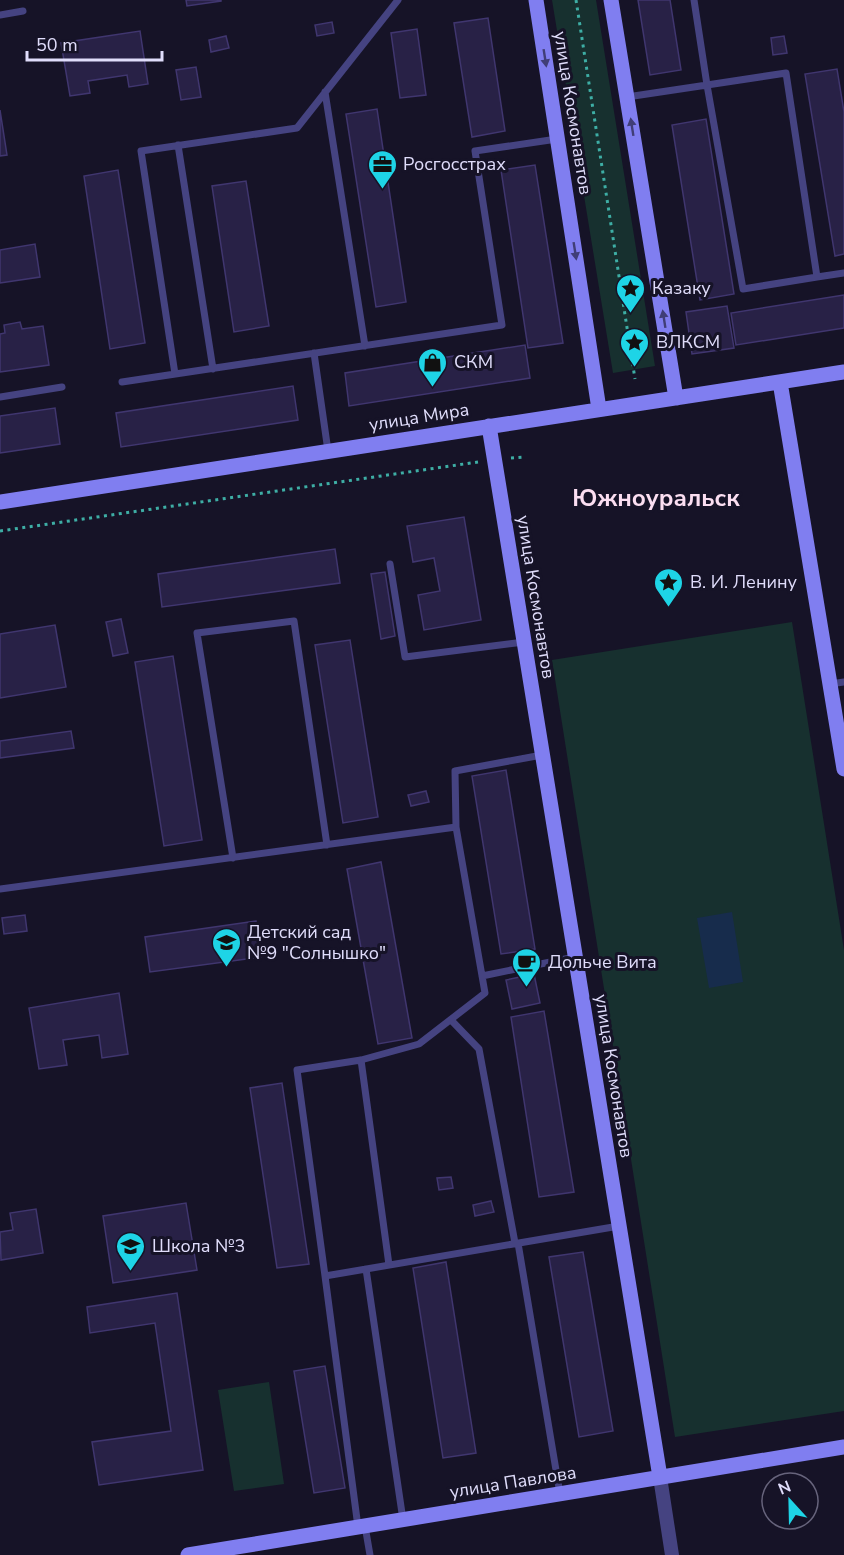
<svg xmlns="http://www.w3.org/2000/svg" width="844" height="1555" font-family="'Nunito Sans',sans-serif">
  <rect width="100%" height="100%" fill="#161327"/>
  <!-- green -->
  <path fill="#17302f" d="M552,0H596L655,366L613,373Z
    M792,622L844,950V1411L675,1437L552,660Z
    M269,1382L284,1484L234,1491L218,1390Z"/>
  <!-- water -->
  <path fill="#172c4c" d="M732,912L743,982L709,988L697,918Z"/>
  <!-- building -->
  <path fill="#282146" stroke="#40366f" stroke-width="1.5" d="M186,0H221V1L187,6Z
    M638,0H670L681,70L650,75Z
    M488,18L505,131L472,137L454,23Z
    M332,22L334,33L317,36L315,25Z
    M417,29L426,95L400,98L391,33Z
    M140,31L148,84L129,87L127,75L88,81L90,93L70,96L61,43Z
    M226,36L229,48L211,52L209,40Z
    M784,36L787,53L773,55L771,38Z
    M196,67L201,97L181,100L176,70Z
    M837,69L844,112V254L835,256L805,74Z
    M377,109L406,302L376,307L346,114Z
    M0,110L7,155L0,156Z
    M706,119L734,294L700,300L672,125Z
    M535,165L563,343L528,348L501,170Z
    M118,170L145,343L110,349L84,176Z
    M246,181L269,326L234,332L212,186Z
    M35,244L40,277L0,283V250Z
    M844,295V328L736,345L731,313Z
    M727,306L734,348L692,354L686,312Z
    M20,322L22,329L43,326L49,365L0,372V334L5,333L4,325Z
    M525,345L530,378L349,406L345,373Z
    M293,386L298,420L121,447L116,413Z
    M55,408L60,444L0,453V416Z
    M464,517L481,620L424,630L418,595L440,591L434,558L413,562L407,526Z
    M335,549L340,583L162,607L158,574Z
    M385,572L395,636L381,639L371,574Z
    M121,619L128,653L113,656L106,622Z
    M55,625L66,687L0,698V634Z
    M350,640L378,817L343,823L315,645Z
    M173,656L202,840L164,846L135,662Z
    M71,731L74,748L0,758V741Z
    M506,770L535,949L501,954L472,776Z
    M426,791L429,802L411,806L408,795Z
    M381,862L412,1038L378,1044L347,869Z
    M25,915L27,931L4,934L2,918Z
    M256,921L261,957L150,972L145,937Z
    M534,974L540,1003L512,1009L506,980Z
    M119,993L128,1054L102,1058L99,1035L63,1040L67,1065L39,1069L29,1008Z
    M544,1011L574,1192L539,1197L511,1017Z
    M282,1083L309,1264L277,1268L250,1088Z
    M451,1177L453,1188L439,1190L437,1178Z
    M491,1201L494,1212L475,1216L473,1205Z
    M186,1203L197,1270L113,1283L103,1216Z
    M36,1209L43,1253L1,1260L0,1232L13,1230L10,1213Z
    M583,1252L613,1431L579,1437L549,1257Z
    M446,1262L476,1453L443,1458L413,1268Z
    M177,1293L203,1470L99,1485L92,1442L171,1431L155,1323L90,1333L87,1307Z
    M325,1366L345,1488L314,1493L294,1371Z"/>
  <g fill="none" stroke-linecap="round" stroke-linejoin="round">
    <!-- path -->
    <path stroke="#3eaea5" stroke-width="3" stroke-dasharray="3 4.5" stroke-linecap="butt" d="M576,0L635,379
      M511,458L524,457
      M0,531L478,462"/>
    <!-- lane -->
    <path stroke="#454381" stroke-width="7" d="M0,15L23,11
      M325,92L365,346
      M627,97L707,85L694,0
      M178,145L213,369
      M817,277L743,289L707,85L786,73L817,277L844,273
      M314,353L328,451
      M175,374L141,151L297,128L398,0
      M122,382L502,325L475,151L557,139
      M0,397L62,387
      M390,564L405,657L524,642
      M830,684L844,682
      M456,827L485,993L419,1044L361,1060L297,1070L325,1276L619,1226
      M233,858L197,633L294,621L327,845
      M0,889L456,827L455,771L542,755
      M482,976L575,957
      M451,1020L479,1049L515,1243
      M361,1060L389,1265
      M518,1243L560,1494
      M366,1269L403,1520
      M325,1276L358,1527
      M365,1526L370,1555"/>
    <!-- street -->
    <path stroke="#454381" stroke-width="14" d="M660,1477L672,1555"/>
    <!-- secondary -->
    <path stroke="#807ef0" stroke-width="15" d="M536,0L599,409
      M611,0L676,398
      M780,382L844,769
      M489,426L660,1477
      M0,502L844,372
      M188,1555L844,1447"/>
  </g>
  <!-- one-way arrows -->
  <defs><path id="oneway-solid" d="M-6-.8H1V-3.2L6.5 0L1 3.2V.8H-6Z" transform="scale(1.5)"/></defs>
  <g fill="#403e77">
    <use href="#oneway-solid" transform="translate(545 58) rotate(81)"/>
    <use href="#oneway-solid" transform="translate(632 127) rotate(-99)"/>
    <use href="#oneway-solid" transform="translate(575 251) rotate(81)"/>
    <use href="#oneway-solid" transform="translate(664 319) rotate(-99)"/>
  </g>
  <!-- icons -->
  <defs>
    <symbol id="office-pin" viewBox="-11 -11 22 30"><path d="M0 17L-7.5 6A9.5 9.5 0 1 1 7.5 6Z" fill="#1ed4e6" stroke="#161327"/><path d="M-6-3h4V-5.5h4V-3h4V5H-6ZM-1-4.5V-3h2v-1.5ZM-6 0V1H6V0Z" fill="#111"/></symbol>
    <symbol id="sight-pin" viewBox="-11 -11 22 30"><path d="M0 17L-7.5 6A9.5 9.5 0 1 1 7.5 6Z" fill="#1ed4e6" stroke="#161327"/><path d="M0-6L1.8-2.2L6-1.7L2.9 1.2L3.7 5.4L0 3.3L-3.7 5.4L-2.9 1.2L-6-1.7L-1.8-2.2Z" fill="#111"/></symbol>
    <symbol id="shop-pin" viewBox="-11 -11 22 30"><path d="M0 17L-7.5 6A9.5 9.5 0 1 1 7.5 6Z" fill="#1ed4e6" stroke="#161327"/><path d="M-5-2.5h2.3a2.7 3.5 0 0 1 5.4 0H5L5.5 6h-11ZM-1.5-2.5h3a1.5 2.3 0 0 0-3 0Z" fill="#111"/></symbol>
    <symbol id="school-pin" viewBox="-11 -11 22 30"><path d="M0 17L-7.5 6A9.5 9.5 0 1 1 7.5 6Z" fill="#1ed4e6" stroke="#161327"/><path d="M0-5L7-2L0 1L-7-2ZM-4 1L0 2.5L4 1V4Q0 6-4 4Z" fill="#111"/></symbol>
    <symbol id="cafe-pin" viewBox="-11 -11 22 30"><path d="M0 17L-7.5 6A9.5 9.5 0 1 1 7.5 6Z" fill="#1ed4e6" stroke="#161327"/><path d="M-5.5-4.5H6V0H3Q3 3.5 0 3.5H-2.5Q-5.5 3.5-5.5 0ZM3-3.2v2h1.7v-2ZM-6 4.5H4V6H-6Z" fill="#111"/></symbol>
  </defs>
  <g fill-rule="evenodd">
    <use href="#office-pin" x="366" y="148" width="33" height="45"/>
    <use href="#sight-pin" x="614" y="272" width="33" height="45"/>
    <use href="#sight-pin" x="618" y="326" width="33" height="45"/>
    <use href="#shop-pin" x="416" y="346" width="33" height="45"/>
    <use href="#sight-pin" x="652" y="566" width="33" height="45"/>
    <use href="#school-pin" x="210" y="926" width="33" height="45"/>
    <use href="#cafe-pin" x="510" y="946" width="33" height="45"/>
    <use href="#school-pin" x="114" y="1230" width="33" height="45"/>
  </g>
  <g text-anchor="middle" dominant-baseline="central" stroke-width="6" stroke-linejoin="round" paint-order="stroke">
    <!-- street labels -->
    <g font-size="18" fill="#e0ddfb" stroke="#161327">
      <text transform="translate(573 113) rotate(81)">улица Космонавтов</text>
      <text transform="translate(419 417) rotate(-9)">улица Мира</text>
      <text transform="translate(536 597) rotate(81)">улица Космонавтов</text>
      <text transform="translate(614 1076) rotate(81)">улица Космонавтов</text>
      <text transform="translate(513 1482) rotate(-9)">улица Павлова</text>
    </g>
    <!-- poi labels -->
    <g font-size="18" fill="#e0ddfb" stroke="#161327" text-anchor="start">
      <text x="403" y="164">Росгосстрах</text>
      <text x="652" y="288">Казаку</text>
      <text x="656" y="342">ВЛКСМ</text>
      <text x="454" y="362">СКМ</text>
      <text x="690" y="582">В. И. Ленину</text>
      <text x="247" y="932">Детский сад<tspan x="247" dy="21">№9 "Солнышко"</tspan></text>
      <text x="548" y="962">Дольче Вита</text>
      <text x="152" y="1246">Школа №3</text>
    </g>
    <!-- district labels -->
    <g font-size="24" font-weight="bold" fill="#fbdef1" stroke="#161327">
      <text x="656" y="498">Южноуральск</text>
    </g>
  </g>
  <!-- north arrow -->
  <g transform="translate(790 1501) rotate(338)"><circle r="28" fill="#161327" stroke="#67647c" stroke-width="1.5"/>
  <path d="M0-4.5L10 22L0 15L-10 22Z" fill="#1ed4e6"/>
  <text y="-9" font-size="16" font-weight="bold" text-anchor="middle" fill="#e0ddfb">N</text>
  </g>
  <!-- scale -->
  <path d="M27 51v9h135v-9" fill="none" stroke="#e0ddfb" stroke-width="3"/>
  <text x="36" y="51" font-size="18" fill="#e0ddfb" stroke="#161327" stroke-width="4.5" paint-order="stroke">50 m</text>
</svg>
